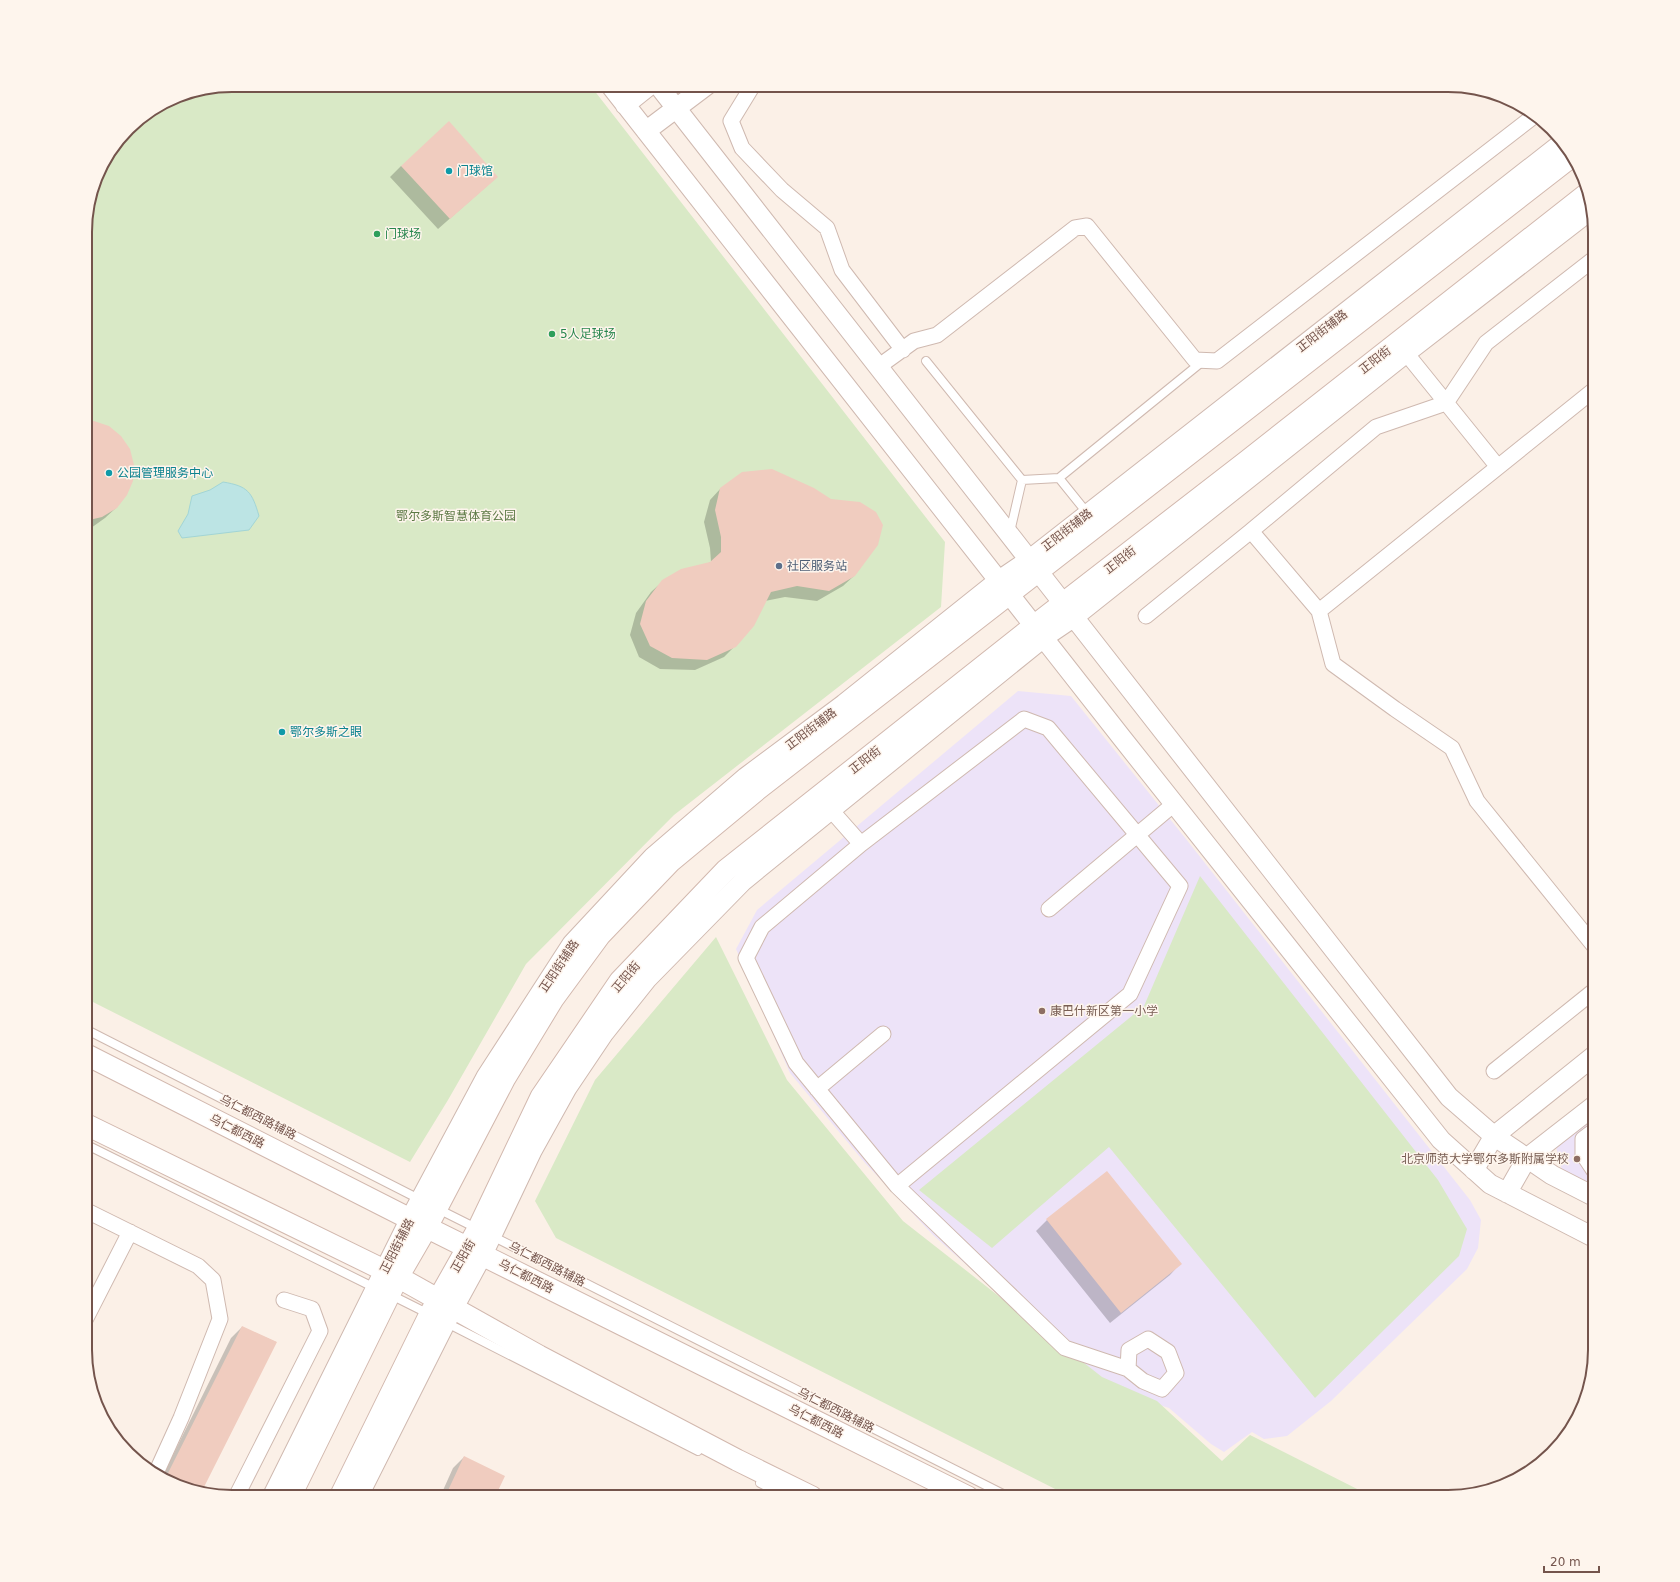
<svg xmlns="http://www.w3.org/2000/svg" width="1680" height="1582" font-family="'DejaVu Sans','Noto Sans SC',sans-serif">
  <rect width="100%" height="100%" fill="#fbf0e7"/>
  <!-- education -->
  <path fill="#ede3f8" d="M1018,691L1071,696L1186,839L1470,1200L1481,1220L1478,1248L1467,1269L1331,1401L1287,1436L1264,1439L1252,1432L1224,1452L1211,1444L1169,1408L1141,1399L1083,1369L933,1235L865,1163L790,1073L736,949L757,910Z
    M1595,1116V1187L1562,1170L1556,1147Z"/>
  <!-- green -->
  <path fill="#d9e9c6" d="M232,85H590L945,542L941,607L674,815L526,964L448,1100L410,1162L85,998V222L100,167L135,122L176,96Z
    M1200,876L1438,1180L1467,1229L1459,1256L1315,1398L1109,1147L992,1248L919,1190L1144,1006Z
    M716,937L787,1080L903,1221L1102,1377L1157,1401L1222,1461L1250,1435L1373,1497H1071L556,1238L535,1201L595,1080Z"/>
  <!-- water -->
  <path fill="#bce4e4" stroke="#a2d5d6" d="M223,482C248,486 252,492 259,516L249,530L182,538L178,531L188,514L192,496L210,490Z"/>
  <!-- shadow -->
  <path fill="#0003" d="M401,166L497,177L438,229L390,177Z
    M85,422L117,507L105,518L91,528L85,529Z
    M721,488L855,575L843,586L817,601L785,597L765,601L735,646L724,657L695,670L660,669L639,657L630,635L636,613L651,592L663,581L711,562L710,548L704,522L710,500Z
    M1107,1172L1180,1264L1170,1275L1110,1323L1036,1231L1047,1220Z
    M242,1327L276,1342L201,1491L175,1486L162,1477L231,1338Z
    M464,1457L494,1497H440L453,1468Z"/>
  <!-- building -->
  <path fill="#f0ccbf" d="M449,121L498,177L450,219L401,166Z
    M85,421H94L109,426L121,436L130,449L134,465L133,481L127,495L117,508L102,517L85,521Z
    M772,469L814,488L831,499L860,502L876,512L883,525L878,545L855,576L829,591L797,586L771,592L754,626L736,647L707,660L672,658L650,646L640,624L646,601L662,580L681,569L710,562L721,552V537L715,510L720,488L742,472Z
    M1107,1171L1182,1264L1121,1313L1046,1219Z
    M85,1246L92,1249L85,1261Z
    M242,1326L277,1342L202,1491L175,1486L165,1479Z
    M464,1456L505,1476L495,1497H445Z"/>
  <g fill="none" stroke-linecap="round" stroke-linejoin="round">
    <defs>
      <path id="service" d="M926,361L1022,480L1059,478L1088,514
        M1059,478L1203,361
        M1010,532L1022,480
        M85,1029L421,1200
        M85,1144L377,1289
        M436,1208L478,1229
        M492,1236L1009,1497
        M389,1294L429,1314
        M445,1322L698,1451
        M760,1483L788,1497"/>
      <path id="minor" d="M753,85L731,121L742,148L782,190L827,228L842,270L903,350
        M1406,353L1498,467
        M878,367L914,341L937,335L1075,228L1087,226L1195,360L1217,361L1534,116
        M1595,389L1319,611L1333,664L1395,709L1452,748L1477,801L1595,947
        M1251,531L1376,427L1446,403L1486,343L1595,258
        M1146,616L1251,531L1319,611
        M831,810L861,844L762,927L746,958L796,1063L897,1186L1065,1348L1128,1369L1143,1381L1162,1389L1176,1373L1168,1352L1148,1339L1129,1350L1128,1369
        M861,844L1024,719L1048,728L1180,886L1130,994L897,1186
        M1049,909L1174,804
        M1494,1071L1595,990
        M817,1089L883,1034
        M1595,1130L1583,1139V1154L1595,1172
        M85,1210L198,1266L213,1280L220,1319L181,1418L156,1473
        M85,1320L130,1232
        M236,1497L320,1331L312,1309L284,1300"/>
      <path id="tertiary" d="M610,85L1122,738L1441,1140L1490,1184L1595,1238
        M658,85L1449,1097L1494,1136L1552,1175L1595,1197
        M625,105L650,85
        M646,131L707,85
        M1474,1170L1494,1136L1595,1055
        M1507,1193L1527,1158L1595,1105
        M272,1497L410,1219L486,1077L572,944L653,857L746,777L844,704L998,581L1029,560L1562,143
        M358,1497L446,1322L483,1254L532,1151L567,1088L604,1033L647,979L743,881L1043,638L1074,617L1406,353L1592,209"/>
      <path id="secondary" d="M85,1054L410,1219L968,1497
        M85,1124L398,1277L539,1356L737,1460L812,1497
        M290,1497L398,1277L427,1227L505,1078L553,999L600,935L670,862L758,789L1571,157
        M340,1497L430,1314L478,1229L541,1097L620,981L726,870L1034,626L1247,461L1588,193"/>
    </defs>
    <!-- service casing -->
    <use href="#service" stroke="#cfb9b0" stroke-width="10"/>
    <!-- minor casing -->
    <use href="#minor" stroke="#cfb9b0" stroke-width="17"/>
    <!-- tertiary casing -->
    <use href="#tertiary" stroke="#cfb9b0" stroke-width="21"/>
    <!-- secondary casing -->
    <use href="#secondary" stroke="#d2b8ae" stroke-width="23"/>
    <!-- service -->
    <use href="#service" stroke="#fff" stroke-width="8"/>
    <!-- minor -->
    <use href="#minor" stroke="#fff" stroke-width="15"/>
    <!-- tertiary -->
    <use href="#tertiary" stroke="#fff" stroke-width="19"/>
    <!-- secondary -->
    <use href="#secondary" stroke="#fff" stroke-width="21"/>
  </g>
  <!-- markers -->
  <g fill="#0f9aa8" stroke="#fef5ed" stroke-width="1.5">
    <circle cx="449" cy="171" r="4"/>
    <circle cx="109" cy="473" r="4"/>
    <circle cx="282" cy="732" r="4"/>
  </g>
  <g fill="#2e9e5b" stroke="#fef5ed" stroke-width="1.5">
    <circle cx="377" cy="234" r="4"/>
    <circle cx="552" cy="334" r="4"/>
  </g>
  <circle fill="#5c6f8a" stroke="#fef5ed" stroke-width="1.5" cx="779" cy="566" r="4"/>
  <g fill="#8d6e63" stroke="#fef5ed" stroke-width="1.5">
    <circle cx="1042" cy="1011" r="4"/>
    <circle cx="1577" cy="1159" r="4"/>
  </g>
  <g text-anchor="middle" dominant-baseline="central" stroke-width="3" stroke-linejoin="round" paint-order="stroke">
    <!-- culture labels -->
    <g font-size="12" fill="#0d838f" stroke="#fef5ed" text-anchor="start">
      <text x="457" y="171">门球馆</text>
      <text x="117" y="473">公园管理服务中心</text>
      <text x="290" y="732">鄂尔多斯之眼</text>
    </g>
    <!-- leisure labels -->
    <g font-size="12" fill="#27864d" stroke="#fef5ed" text-anchor="start">
      <text x="385" y="234">门球场</text>
      <text x="560" y="334">5人足球场</text>
    </g>
    <!-- street labels -->
    <g font-size="12" fill="#74544c" stroke="#fef5ed">
      <text transform="translate(1322 331) rotate(-38)">正阳街辅路</text>
      <text transform="translate(1375 360) rotate(-38)">正阳街</text>
      <text transform="translate(1067 530) rotate(-38)">正阳街辅路</text>
      <text transform="translate(1120 560) rotate(-38)">正阳街</text>
      <text transform="translate(811 729) rotate(-37)">正阳街辅路</text>
      <text transform="translate(865 760) rotate(-38)">正阳街</text>
      <text transform="translate(559 966) rotate(-56)">正阳街辅路</text>
      <text transform="translate(626 977) rotate(-50)">正阳街</text>
      <text transform="translate(258 1117) rotate(27)">乌仁都西路辅路</text>
      <text transform="translate(237 1131) rotate(27)">乌仁都西路</text>
      <text transform="translate(397 1246) rotate(-63)">正阳街辅路</text>
      <text transform="translate(463 1256) rotate(-60)">正阳街</text>
      <text transform="translate(547 1264) rotate(27)">乌仁都西路辅路</text>
      <text transform="translate(526 1276) rotate(27)">乌仁都西路</text>
      <text transform="translate(836 1410) rotate(27)">乌仁都西路辅路</text>
      <text transform="translate(816 1421) rotate(27)">乌仁都西路</text>
    </g>
    <!-- park labels -->
    <g font-size="12" fill="#5c7944" stroke="#fef5ed">
      <text x="456" y="516">鄂尔多斯智慧体育公园</text>
    </g>
    <!-- service labels -->
    <g font-size="12" fill="#4e5e75" stroke="#fef5ed" text-anchor="start">
      <text x="787" y="566">社区服务站</text>
    </g>
    <!-- education labels -->
    <g font-size="12" fill="#785e54" stroke="#fef5ed" text-anchor="start">
      <text x="1050" y="1011">康巴什新区第一小学</text>
      <text x="1569" y="1159" text-anchor="end">北京师范大学鄂尔多斯附属学校</text>
    </g>
  </g>
  <!-- crop -->
  <path d="M0 0H1680V1582H0ZM232 92H1448A140 140 0 0 1 1588 232V1350A140 140 0 0 1 1448 1490H232A140 140 0 0 1 92 1350V232A140 140 0 0 1 232 92Z" fill="#fef5ed" fill-rule="evenodd"/>
  <path fill="none" stroke="#74544c" stroke-width="2" d="M232 92H1448A140 140 0 0 1 1588 232V1350A140 140 0 0 1 1448 1490H232A140 140 0 0 1 92 1350V232A140 140 0 0 1 232 92Z"/>
  <!-- scale -->
  <path d="M1544 1566v6h55v-6" fill="none" stroke="#74544c" stroke-width="2"/>
  <text x="1550" y="1566" font-size="12" fill="#74544c" stroke="#fef5ed" stroke-width="3" paint-order="stroke">20 m</text>
</svg>
